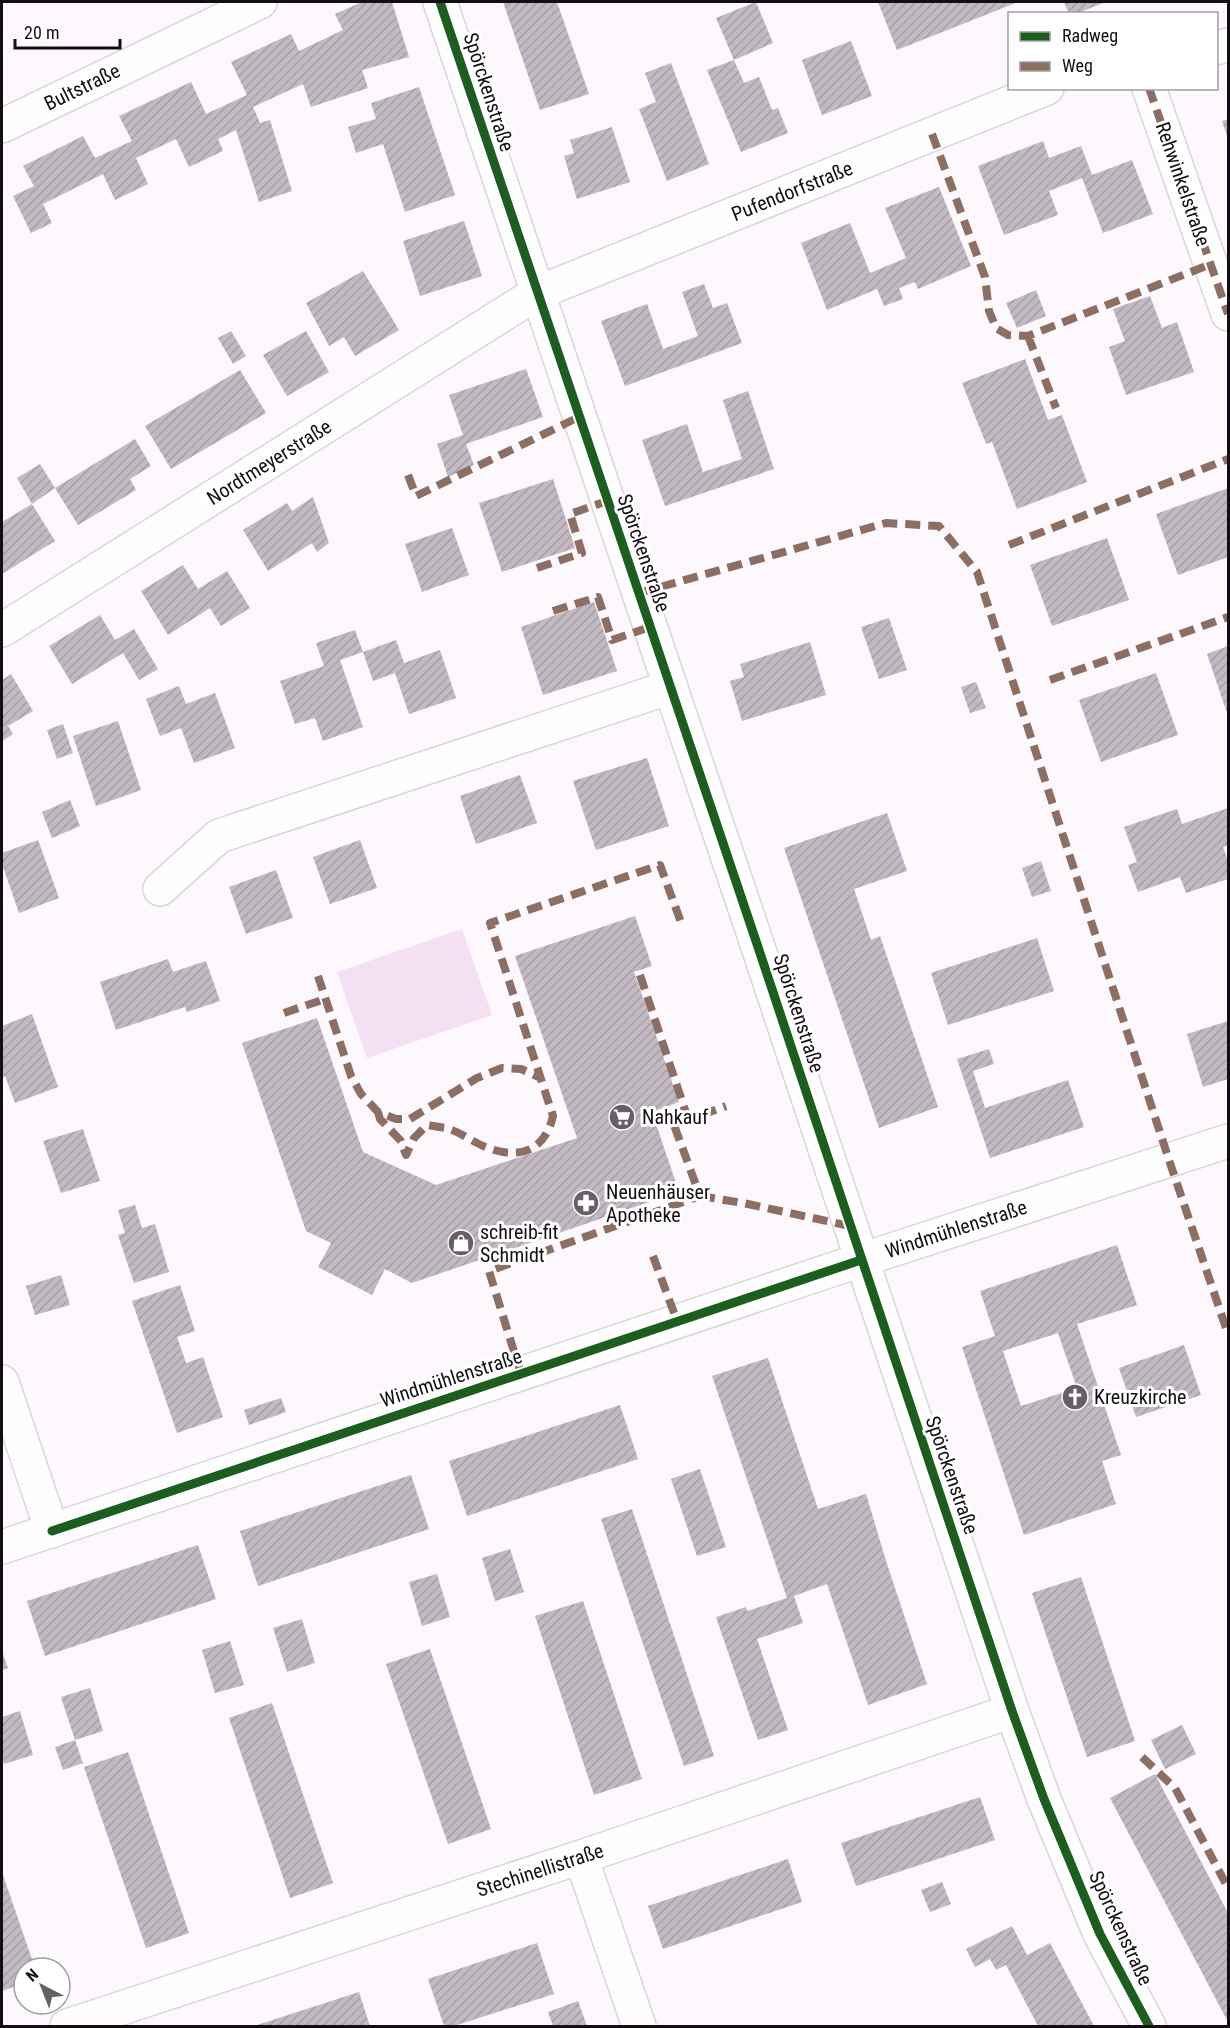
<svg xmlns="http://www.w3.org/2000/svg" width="1230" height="2028" font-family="'Roboto Condensed',sans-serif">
  <defs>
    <pattern id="building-hatch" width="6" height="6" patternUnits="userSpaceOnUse" patternTransform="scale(1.5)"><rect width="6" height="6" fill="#c2b9c2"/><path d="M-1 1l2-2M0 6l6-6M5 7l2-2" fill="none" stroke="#a69ea6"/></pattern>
  </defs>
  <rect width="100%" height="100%" fill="#fdf8fd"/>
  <!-- green -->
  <path fill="#f3e0f3" d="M462,929L492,1015L367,1058L337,972Z"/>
  <!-- building -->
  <path fill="url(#building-hatch)" fill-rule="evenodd" d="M362,2H392L409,57L362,70L368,88L311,107L303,84L253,107L260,123L270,120L292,191L259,202L236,130L218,139L223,151L189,167L176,139L136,158L148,184L115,200L103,174L43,204L52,223L31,233L13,196L34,186L23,166L83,136L95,158L132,141L119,116L191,82L206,114L247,95L231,62L291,34L299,51L343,30L335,14Z
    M503,2H557L589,94L540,110Z
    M756,2L773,43L734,60L716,18Z
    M878,2H1018L897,50Z
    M1064,2H1106L1075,14H1069Z
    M851,41L872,96L822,115L802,60Z
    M734,60L744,83L759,77L772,110L778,108L788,133L741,152L707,70Z
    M671,63L709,164L667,181L639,109L656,102L645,73Z
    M419,87L455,195L405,212L383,144L356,153L348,127L376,119L371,103Z
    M1228,119V139L1222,121Z
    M612,127L630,182L577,199L564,156L574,153L570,140Z
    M1043,141L1049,158L1081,146L1092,175L1132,160L1153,214L1103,233L1082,178L1049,191L1058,215L1004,235L978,166Z
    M939,187L971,266L918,289L915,282L899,288L903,299L884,306L877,289L827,310L801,243L850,223L870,273L906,258L885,208Z
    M464,221L482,276L420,296L403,241Z
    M363,271L399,330L355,356L344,337L329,346L306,303Z
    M704,284L713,308L727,303L742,343L625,386L601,321L647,304L663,349L698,336L682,292Z
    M1036,290L1046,316L1017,328L1006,303Z
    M1150,296L1162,328L1177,322L1194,372L1126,395L1109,347L1125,341L1113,309Z
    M231,331L246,356L233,364L218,338Z
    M306,331L329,372L287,396L263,355Z
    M1025,359L1048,420L1062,415L1087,482L1017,509L992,442L986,444L962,383Z
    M526,369L543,417L466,444L474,465L448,477L437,444L463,435L449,395Z
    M240,370L266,413L171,469L145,426Z
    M748,391L774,469L665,506L642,440L687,424L703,472L742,459L723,400Z
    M135,439L151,466L130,479L136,490L78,525L55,488Z
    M40,464L55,488L32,504L17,478Z
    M553,479L575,548L502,572L479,503Z
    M1228,488V557L1178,575L1156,514Z
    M313,497L329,543L317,552L312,543L268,571L243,530L287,503L292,511Z
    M32,504L55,541L2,574V522Z
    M452,528L469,575L422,592L405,544Z
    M1107,538L1129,600L1052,626L1030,565Z
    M183,565L198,589L227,571L250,608L221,626L210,608L168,635L141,591Z
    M594,602L617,671L543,695L521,627Z
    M100,615L115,640L134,629L158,669L139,680L123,653L72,684L49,646Z
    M889,618L907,670L879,679L861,627Z
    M355,630L363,652L396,640L404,663L440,650L456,698L409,714L395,673L373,681L363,652L340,660L363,727L323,741L315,718L295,724L280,681L324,666L316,643Z
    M810,642L826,695L742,721L730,681L744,677L740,664Z
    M1228,646V716L1207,654Z
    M1156,673L1178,735L1101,762L1079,700Z
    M11,674L33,711L8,726L13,734L2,741V680Z
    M976,682L986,708L970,713L961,687Z
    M179,686L186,704L215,693L235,748L194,763L181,728L160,736L146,699Z
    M118,721L141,790L96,806L73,736Z
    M63,724L73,753L57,759L47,730Z
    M647,758L669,826L596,850L573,781Z
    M520,775L537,823L476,844L460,796Z
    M70,800L80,826L52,838L42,812Z
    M1228,808V845L1223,847L1228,861V879L1186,893L1180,877L1138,892L1128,865L1137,862L1124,827L1177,809L1182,824Z
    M887,813L907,871L854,889L871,940L880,936L938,1107L879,1128L784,848Z
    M38,840L59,898L19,913L2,864V853Z
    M360,840L377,888L330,904L313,857Z
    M1041,861L1051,891L1032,897L1022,868Z
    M276,870L293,918L246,934L229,887Z
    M635,916L652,966L634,972L679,1102L652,1112L679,1192L412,1283L385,1269L372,1295L318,1267L331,1243L306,1231L242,1043L317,1018L363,1152L436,1185L577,1138L515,956Z
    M1037,938L1054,991L948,1025L931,973Z
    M168,959L173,972L206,961L220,1001L187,1012L185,1007L116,1030L100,982Z
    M32,1014L58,1087L15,1103L5,1076L2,1078V1026Z
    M1228,1021V1079L1203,1087L1187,1034Z
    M989,1049L994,1064L973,1071L985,1108L1068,1080L1084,1127L990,1158L957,1059Z
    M83,1129L100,1181L61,1193L43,1141Z
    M135,1205L142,1228L155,1224L169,1272L134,1283L118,1235L125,1233L118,1210Z
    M1117,1245L1137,1305L1077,1324L1121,1455L1102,1461L1116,1504L1024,1535L962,1347L995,1336L980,1291ZM1058,1333L1077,1388L1021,1406L1003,1351Z
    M61,1275L70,1305L35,1315L26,1286Z
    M180,1285L195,1331L177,1337L186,1363L203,1357L223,1417L177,1433L132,1301Z
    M1184,1345L1201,1395L1136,1417L1119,1368Z
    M768,1358L818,1509L866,1494L887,1564L927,1684L868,1705L827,1584L794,1596L803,1623L757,1639L788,1730L758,1740L716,1617L746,1607L747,1611L787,1598L712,1376Z
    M281,1398L286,1412L249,1425L244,1410Z
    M620,1405L638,1459L467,1516L449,1461Z
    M700,1469L726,1547L697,1556L671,1479Z
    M411,1475L429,1529L258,1586L240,1531Z
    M632,1509L714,1756L684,1766L601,1519Z
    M198,1545L216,1599L45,1656L27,1601Z
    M510,1549L524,1592L495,1601L482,1558Z
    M437,1574L450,1617L422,1626L409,1582Z
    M1081,1577L1135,1741L1087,1757L1032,1593Z
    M583,1601L642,1779L594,1795L535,1616Z
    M302,1619L315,1663L287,1672L273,1628Z
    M230,1641L244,1685L215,1693L202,1650Z
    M430,1649L491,1829L448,1844L386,1664Z
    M2,1651L8,1668L2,1670Z
    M90,1688L103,1731L75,1740L61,1697Z
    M272,1703L333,1883L290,1898L229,1718Z
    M20,1711L33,1755L4,1764L2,1754V1717Z
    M1182,1725L1196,1754L1165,1769L1151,1740Z
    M75,1740L83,1763L63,1770L55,1747Z
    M128,1752L189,1933L146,1948L84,1767Z
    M1155,1774L1228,1913V2022L1110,1798Z
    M980,1797L995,1840L856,1886L841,1843Z
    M788,1859L802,1902L663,1949L648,1906Z
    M2,1872L35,1968H24V1983L2,1991Z
    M942,1882L951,1904L930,1912L921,1890Z
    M1012,1926L1027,1955L1050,1943L1094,2026H1038L1006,1965L996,1970L990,1959L975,1967L966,1949Z
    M537,1943L554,1994L454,2026H444L428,1979Z
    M359,1992L370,2026H254Z
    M578,2001L587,2026H553L548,2012Z"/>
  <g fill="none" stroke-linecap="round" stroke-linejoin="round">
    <defs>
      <path id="minor" d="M440,2L757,944L1012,1711L1044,1799L1100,1934L1149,2026
        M1216,48L1228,45
        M1149,88L1228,314
        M2,126L260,2
        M2,630L537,293L1047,88
        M160,889L219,836L671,687
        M2,1382L52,1531
        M581,1857L639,2026
        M67,2026L581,1857L1012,1711"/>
      <path id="tertiary" d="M2,1547L861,1260L1228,1141"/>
    </defs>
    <!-- minor casing -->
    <use href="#minor" stroke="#dbd5db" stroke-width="36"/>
    <!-- tertiary casing -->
    <use href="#tertiary" stroke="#dbd5db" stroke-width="36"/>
    <!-- minor -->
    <use href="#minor" stroke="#fffeff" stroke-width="33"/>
    <!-- tertiary -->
    <use href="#tertiary" stroke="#fffeff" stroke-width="33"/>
    <!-- quiet -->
    <path stroke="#8d6e63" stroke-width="8" stroke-dasharray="15 8" stroke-linecap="butt" d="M1149,88L1228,314
      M932,134L985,277L989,311L996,328L1008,335L1028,336L1211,264
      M1028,336L1056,408
      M408,475L416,496L579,417
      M1009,545L1228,459
      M537,568L582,553L570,514L607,501
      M639,593L886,523L939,526L977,572L1169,1160L1228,1334
      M553,611L598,597L612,640L650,627
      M1050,680L1228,617
      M640,975L688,1119
      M318,976L351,1076L361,1094L378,1112L396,1119H410L477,1078L502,1068L521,1069L541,1078
      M284,1013L325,999
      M378,1112L380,1119L401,1141L406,1155L414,1138L427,1125C433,1126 440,1127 446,1128C461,1132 474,1143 488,1148C521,1160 545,1150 553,1116L490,923L660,865L682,925
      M700,1196L743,1203L850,1226
      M653,1256L677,1321
      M521,1374L489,1271L700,1196L674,1125L726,1106
      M1142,1757L1175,1788L1228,1888"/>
    <defs>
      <path id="cycleway" d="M440,2L757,944L1012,1711L1044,1799L1100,1934L1149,2026
        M52,1531L861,1260"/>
    </defs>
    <!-- cycleway casing -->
    <use href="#cycleway" stroke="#fff" stroke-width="13"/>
    <!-- cycleway -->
    <use href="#cycleway" stroke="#1b5e20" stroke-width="9"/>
  </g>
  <!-- icons -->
  <defs>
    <symbol id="supermarket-disc" viewBox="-11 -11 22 22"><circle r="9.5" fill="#666066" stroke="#fff"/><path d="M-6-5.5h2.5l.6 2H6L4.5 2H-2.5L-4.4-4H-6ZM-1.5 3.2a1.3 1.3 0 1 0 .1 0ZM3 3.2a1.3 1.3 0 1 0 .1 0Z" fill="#fff"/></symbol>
    <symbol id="pharmacy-disc" viewBox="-11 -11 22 22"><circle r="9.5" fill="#666066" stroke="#fff"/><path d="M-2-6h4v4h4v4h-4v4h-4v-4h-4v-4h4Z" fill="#fff"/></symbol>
    <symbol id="shop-disc" viewBox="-11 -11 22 22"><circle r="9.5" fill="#666066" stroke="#fff"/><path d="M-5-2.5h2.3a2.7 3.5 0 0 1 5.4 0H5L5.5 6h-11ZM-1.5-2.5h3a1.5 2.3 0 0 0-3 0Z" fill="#fff"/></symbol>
    <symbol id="church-disc" viewBox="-11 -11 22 22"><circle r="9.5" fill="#666066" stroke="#fff"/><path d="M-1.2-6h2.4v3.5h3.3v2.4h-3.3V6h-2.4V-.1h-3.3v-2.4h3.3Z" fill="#fff"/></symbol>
  </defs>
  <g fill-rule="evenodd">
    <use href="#supermarket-disc" x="607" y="1102" width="30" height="30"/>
    <use href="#pharmacy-disc" x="571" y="1188" width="30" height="30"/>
    <use href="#shop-disc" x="446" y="1228" width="30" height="30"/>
    <use href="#church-disc" x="1060" y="1382" width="30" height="30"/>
  </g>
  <g text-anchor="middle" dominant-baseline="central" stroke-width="6" stroke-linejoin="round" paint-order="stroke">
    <!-- street labels -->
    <g font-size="20" fill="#140e14" stroke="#fff">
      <text transform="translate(82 87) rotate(-26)">Bultstraße</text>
      <text transform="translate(489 92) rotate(72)">Spörckenstraße</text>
      <text transform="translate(1183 184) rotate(71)">Rehwinkelstraße</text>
      <text transform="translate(792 191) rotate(-22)">Pufendorfstraße</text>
      <text transform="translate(269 462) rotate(-32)">Nordtmeyerstraße</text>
      <text transform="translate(644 553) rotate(71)">Spörckenstraße</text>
      <text transform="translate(799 1013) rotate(72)">Spörckenstraße</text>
      <text transform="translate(956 1229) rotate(-18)">Windmühlenstraße</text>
      <text transform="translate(451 1378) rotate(-18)">Windmühlenstraße</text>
      <text transform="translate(952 1475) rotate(71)">Spörckenstraße</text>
      <text transform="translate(540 1870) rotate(-18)">Stechinellistraße</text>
      <text transform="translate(1121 1928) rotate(65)">Spörckenstraße</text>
    </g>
    <!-- poi labels -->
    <g font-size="20" fill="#140e14" stroke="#fff" text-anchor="start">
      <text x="642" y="1117">Nahkauf</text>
      <text x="606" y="1192">Neuenhäuser<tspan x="606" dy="23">Apotheke</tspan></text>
      <text x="480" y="1232">schreib-fit<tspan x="480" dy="23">Schmidt</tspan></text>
      <text x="1094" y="1397">Kreuzkirche</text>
    </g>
  </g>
  <!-- border -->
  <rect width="1230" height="2028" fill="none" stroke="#140e14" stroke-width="6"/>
  <!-- legend -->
  <rect x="1008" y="12" width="210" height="78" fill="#ffffff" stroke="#a19fa1" stroke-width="1.5"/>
  <rect x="1020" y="32" width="30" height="9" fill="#1b5e20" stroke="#a19fa1" stroke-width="1.5"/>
  <text x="1062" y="42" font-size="18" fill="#140e14">Radweg</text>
  <rect x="1020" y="62" width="30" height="9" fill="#8d6e63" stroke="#a19fa1" stroke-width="1.5"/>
  <text x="1062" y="72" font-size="18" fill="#140e14">Weg</text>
  <!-- north arrow -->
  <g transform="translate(42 1986) rotate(318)"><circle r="28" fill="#ffffff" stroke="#a19fa1" stroke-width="1.5"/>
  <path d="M0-4.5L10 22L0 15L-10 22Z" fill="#666066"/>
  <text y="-9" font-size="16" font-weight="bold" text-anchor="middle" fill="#140e14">N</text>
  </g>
  <!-- scale -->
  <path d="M15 39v9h105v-9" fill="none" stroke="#140e14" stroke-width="3"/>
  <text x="24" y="39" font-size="18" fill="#140e14" stroke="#ffffff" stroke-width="4.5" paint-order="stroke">20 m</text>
</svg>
